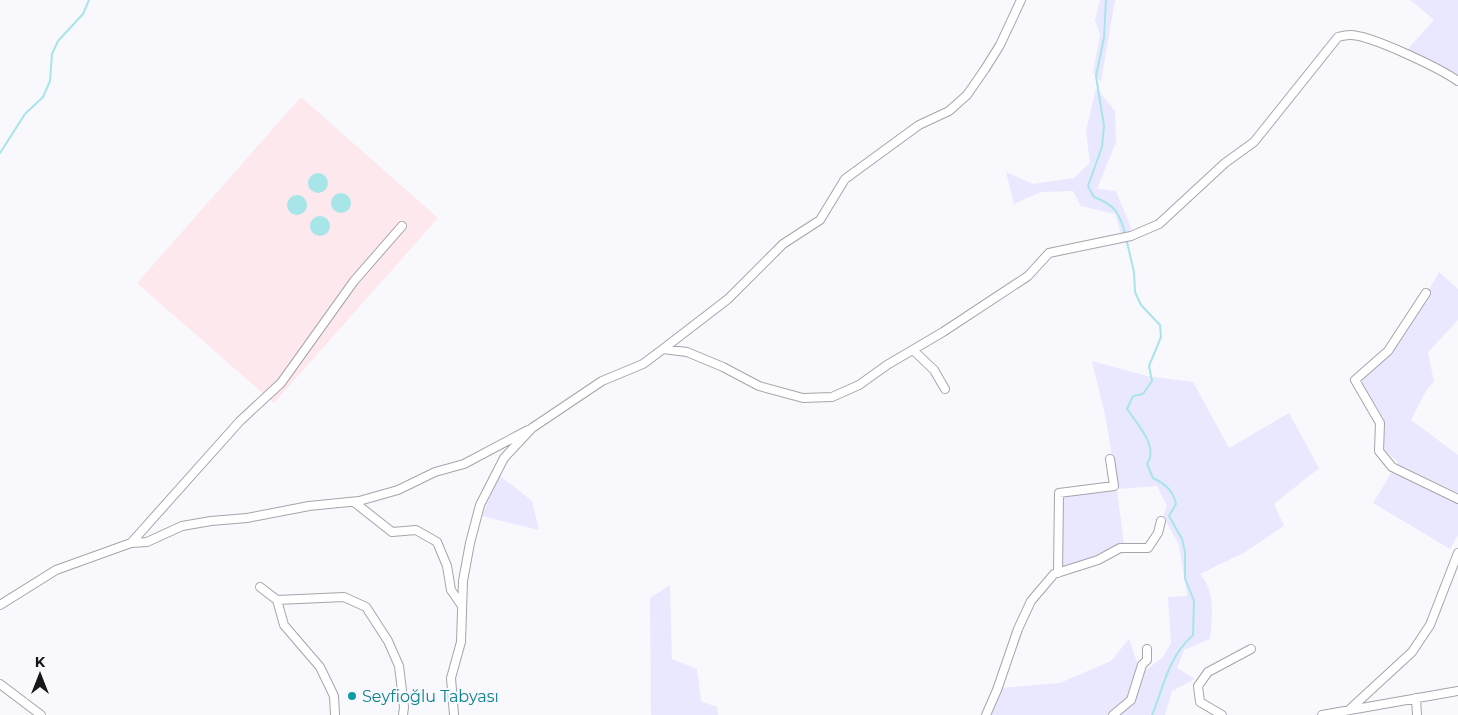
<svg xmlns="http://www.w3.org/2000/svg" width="1458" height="715" font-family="Montserrat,sans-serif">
  <rect width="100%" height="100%" fill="#f8f8fd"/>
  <!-- industrial -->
  <path fill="#fde8ed" d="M301,97L438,218L274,403L137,283Z"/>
  <!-- green -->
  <path fill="#e9e8ff" d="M1100,0H1115L1101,82L1093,73L1100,35L1095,20Z
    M1410,0H1458V78L1442,66L1407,50L1434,20Z
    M1096,88L1115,111L1116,142L1097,189L1116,191L1132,230L1121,233L1115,214L1081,206L1073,191L1041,192L1014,204L1006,172L1033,184L1074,178L1090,163L1086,131Z
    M1439,272L1458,289V320L1428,352L1434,382L1427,389L1411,420L1458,455V535L1450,549L1373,503L1398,462L1383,449L1384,419L1361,381L1393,352Z
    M1092,361L1147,376L1193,382L1229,448L1289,413L1319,468L1274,504L1284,526L1245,552L1200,574C1216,591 1212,617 1210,639L1184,650L1177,668L1195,679L1172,691L1165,715H1117L1141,674L1163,657L1171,643L1168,597L1187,596L1179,545L1163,516L1167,506L1157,486L1117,489L1124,545L1098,558L1060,570L1061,495L1117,489L1106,419Z
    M499,475L532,501L539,530L482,516Z
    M670,585L672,659L697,669L701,701L717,707L718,715H651L650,598Z
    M1129,639L1139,668L1130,697L1119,704L1109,715H988L1000,688L1060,683L1111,661Z"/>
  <!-- water -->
  <path fill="#a7e5e9" d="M308 183a10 10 0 1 1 20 0a10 10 0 1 1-20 0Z
    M331 203a10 10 0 1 1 20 0a10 10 0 1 1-20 0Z
    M287 205a10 10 0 1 1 20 0a10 10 0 1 1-20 0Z
    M310 226a10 10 0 1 1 20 0a10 10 0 1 1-20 0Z"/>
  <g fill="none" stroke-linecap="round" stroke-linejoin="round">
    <!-- stream -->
    <path stroke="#a7e5e9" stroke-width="2" d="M1106,0L1104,38L1096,76L1104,126L1102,147L1088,186L1094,197C1115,205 1119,212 1125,233
      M0,153L25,114L43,97L50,81L52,54L58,41L83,14L89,0
      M1127,242L1134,272L1135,292L1141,305L1160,325L1161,337L1149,366L1152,381L1143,394L1133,396L1127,409C1137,424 1159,446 1147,464L1153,478C1165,484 1173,490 1176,504L1169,516L1182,539L1185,552V578L1194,601L1193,635C1167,659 1165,684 1152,715"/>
    <defs>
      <path id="minor" d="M1426,293L1388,351L1355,380L1380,423L1379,451L1392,467L1458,499
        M663,349L687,352L723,367L759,386L803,398L832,397L859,385L887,365L943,332L1028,276L1049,253L1131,236L1159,224L1225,163L1254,142L1338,37C1342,36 1346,35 1350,35C1371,35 1439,68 1458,81
        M913,350L934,370L945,389
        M354,502L392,532L416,530L437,542L447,566L451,590L462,606
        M131,543L147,542L182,526L211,521L247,518L309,506L359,501L398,490L435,472L464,464L528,430
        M1058,573L1059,493L1114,486L1110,459
        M260,587L277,600L284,625L320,667L334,696L335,715
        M277,600L344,597L366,607L388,641L399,666L404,707L403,715
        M0,605L56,570L131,543L240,421L281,383L354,281L402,226
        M0,684L41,715
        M1416,698L1417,715
        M1349,710L1412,652L1430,625L1458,553
        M454,715L451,678L461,642L463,581L470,543L480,505L504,458L532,428L602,381L643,364L663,349L728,299L783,244L820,220L845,179L919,125L949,111L967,95L985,69L1000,45L1021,0
        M986,715L997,690L1018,629L1031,601L1054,574L1098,560L1120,548H1148L1158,533L1161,521
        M1113,715L1131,700L1142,665L1147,660V649
        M1222,715L1200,702L1198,686L1208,672L1251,649
        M1322,715L1458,691"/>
    </defs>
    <!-- minor casing -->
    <use href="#minor" stroke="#a5a5aa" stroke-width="10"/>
    <!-- minor -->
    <use href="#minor" stroke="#fff" stroke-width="8"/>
  </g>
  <!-- markers -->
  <circle fill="#0f9aa8" stroke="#f8f8fd" stroke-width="2" cx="352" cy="696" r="5"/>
  <g text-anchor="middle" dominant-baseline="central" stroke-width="4" stroke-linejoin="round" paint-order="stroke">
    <!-- culture labels -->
    <g font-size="16" fill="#0d838f" stroke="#f8f8fd" text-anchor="start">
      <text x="362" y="696">Seyfioğlu Tabyası</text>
    </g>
  </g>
  <!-- north arrow -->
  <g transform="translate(40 675)" stroke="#f8f8fd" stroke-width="4" paint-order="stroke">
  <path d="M0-4L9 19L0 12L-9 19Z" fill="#161618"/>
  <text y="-8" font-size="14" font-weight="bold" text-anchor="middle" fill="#161618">K</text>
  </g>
</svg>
